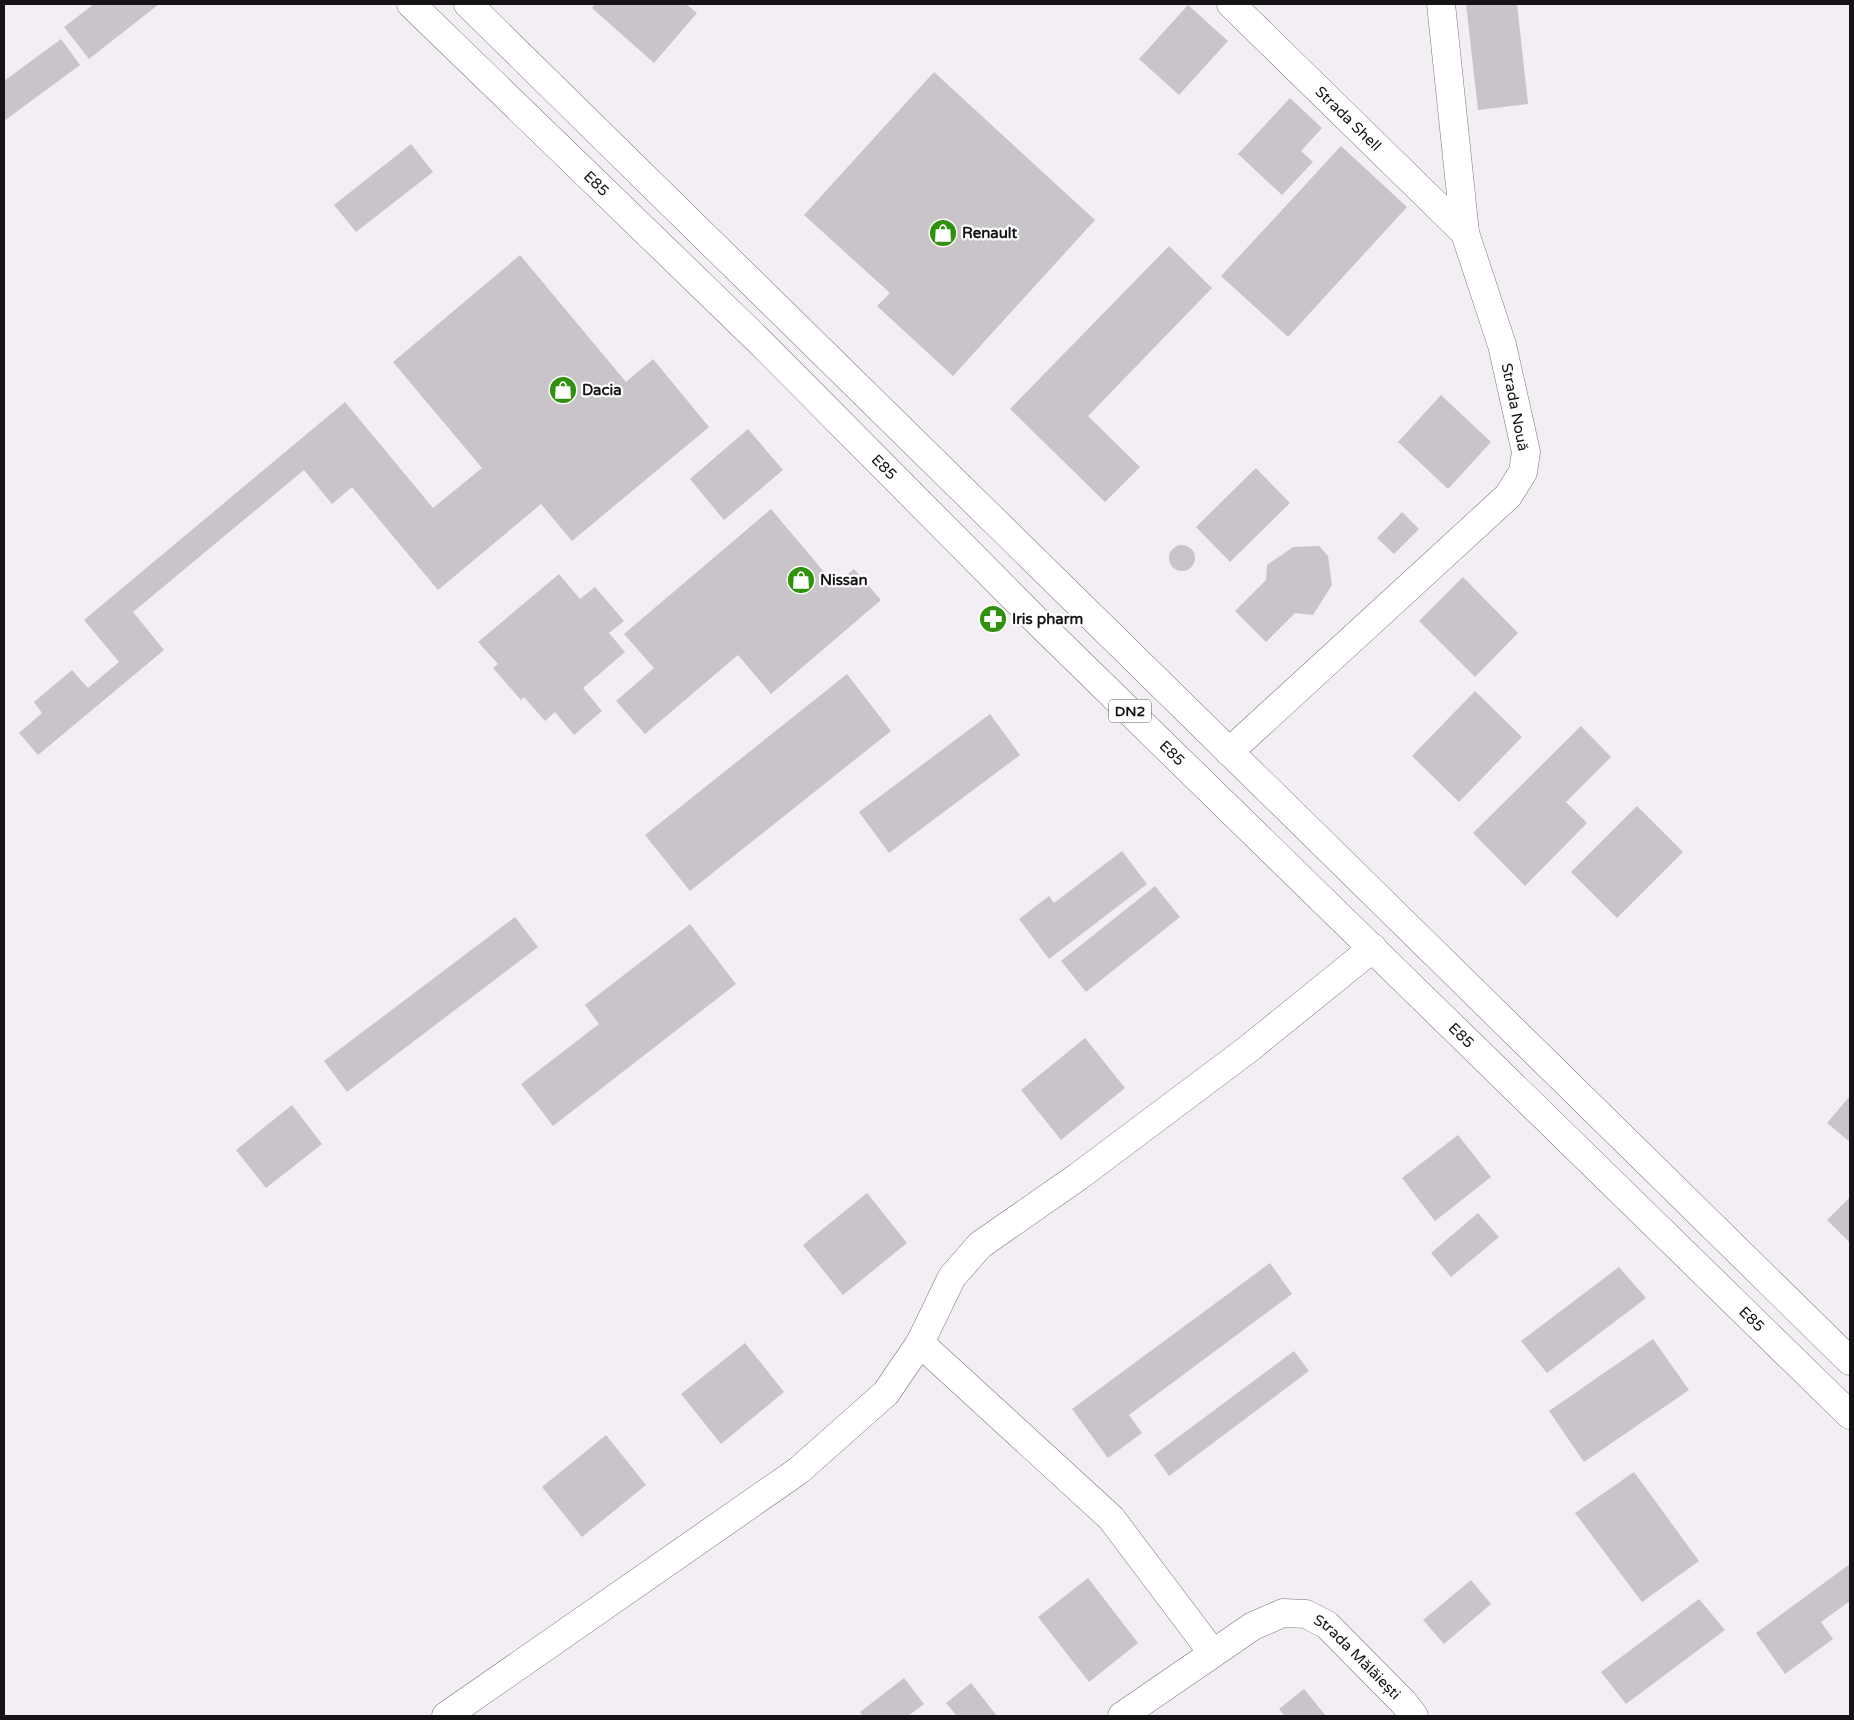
<svg xmlns="http://www.w3.org/2000/svg" width="1854" height="1720" font-family="'Varela Round',sans-serif">
  <rect width="100%" height="100%" fill="#f3eef4"/>
  <!-- building -->
  <path fill="#c8c4ca" d="M94,4H159L89,59L64,27Z
    M593,4H686L697,13L654,63L592,8L594,5Z
    M1466,4H1517L1528,104L1478,110Z
    M1188,5L1228,41L1179,95L1139,59Z
    M61,39L80,65L4,121V81Z
    M934,72L1095,220L953,376L877,306L890,293L804,215Z
    M1290,98L1322,128L1301,151L1313,162L1282,195L1238,154Z
    M411,144L433,172L356,232L334,205Z
    M1341,146L1407,207L1288,337L1221,276Z
    M1169,246L1212,288L1088,416L1140,467L1105,502L1010,409Z
    M520,255L626,382L653,359L709,427L572,541L541,504L438,590L352,487L332,504L304,470L133,612L164,650L38,755L19,733L42,713L34,702L72,670L88,688L119,662L84,620L345,402L433,508L482,468L393,362Z
    M1441,395L1491,442L1448,489L1398,442Z
    M748,429L783,470L724,520L690,479Z
    M1256,468L1290,503L1230,562L1196,527Z
    M771,509L835,585L854,569L881,600L771,694L738,655L645,734L616,701L654,668L624,634Z
    M1402,512L1419,529L1394,554L1377,538Z
    M1169 558a13 13 0 1 1 26 0a13 13 0 1 1-26 0Z
    M1319,546L1328,556L1332,585L1313,615L1295,613L1266,642L1235,611L1266,580L1267,565L1293,547Z
    M559,574L580,599L595,587L624,621L609,633L625,652L583,688L602,711L574,735L555,712L545,721L524,697L521,700L493,668L498,664L478,642Z
    M1463,577L1518,633L1475,677L1419,621Z
    M847,674L891,731L690,891L645,835Z
    M1475,691L1522,737L1459,802L1412,756Z
    M990,714L1020,755L889,853L859,812Z
    M1581,726L1611,757L1566,802L1587,823L1525,886L1473,833Z
    M1637,806L1683,852L1617,918L1571,872Z
    M1122,851L1147,884L1049,959L1019,919L1049,896L1054,903Z
    M1155,886L1180,917L1086,992L1061,961Z
    M515,917L538,947L347,1092L324,1061Z
    M690,924L736,984L553,1126L521,1084L599,1024L585,1005Z
    M1085,1038L1125,1088L1061,1140L1021,1090Z
    M1850,1096V1142L1827,1123Z
    M292,1105L322,1144L266,1188L236,1150Z
    M1458,1135L1491,1177L1435,1221L1402,1178Z
    M867,1193L907,1243L843,1295L803,1245Z
    M1850,1197V1241L1849,1242L1827,1220Z
    M1478,1213L1499,1237L1451,1277L1431,1253Z
    M1270,1263L1292,1294L1129,1415L1142,1433L1108,1458L1072,1409Z
    M1619,1267L1646,1298L1547,1373L1521,1341Z
    M1653,1339L1689,1390L1584,1462L1549,1411Z
    M745,1343L784,1392L721,1444L681,1394Z
    M1294,1351L1309,1371L1169,1476L1154,1455Z
    M606,1435L646,1485L582,1537L542,1487Z
    M1634,1472L1699,1561L1642,1602L1575,1513Z
    M1850,1564V1601L1821,1622L1833,1639L1785,1674L1756,1633Z
    M1088,1578L1138,1643L1089,1682L1038,1617Z
    M1471,1580L1491,1604L1444,1644L1423,1620Z
    M1699,1599L1725,1630L1626,1704L1601,1672Z
    M904,1678L924,1704L908,1716H863L860,1712Z
    M971,1683L997,1716H957L946,1703Z
    M1304,1689L1326,1716H1285L1279,1709Z"/>
  <g fill="none" stroke-linecap="round" stroke-linejoin="round">
    <defs>
      <g id="street">
        <path id="s1" d="M1231,4L1465,233"/>
        <path d="M1229,752L1508,496L1523,472L1526,452L1502,345L1465,233L1441,4"/>
        <path d="M920,1343L1111,1518L1212,1652"/>
        <path d="M446,1716L798,1471L886,1393L920,1343L952,1277L980,1245L1079,1176L1247,1050L1373,948"/>
        <path id="s2" d="M1122,1716L1253,1626L1283,1613L1306,1614L1327,1625L1403,1702L1414,1716"/>
      </g>
      <g id="primary">
        <path id="s3" d="M411,4L758,340L1044,628L1850,1415"/>
        <path d="M468,4L1850,1361"/>
      </g>
    </defs>
    <!-- street casing -->
    <use href="#street" stroke="#79757a" stroke-width="29"/>
    <!-- primary casing -->
    <use href="#primary" stroke="#79757a" stroke-width="29"/>
    <!-- street -->
    <use href="#street" stroke="#fff" stroke-width="28"/>
    <!-- primary -->
    <use href="#primary" stroke="#fff" stroke-width="28"/>
  </g>
  <!-- icons -->
  <defs>
    <symbol id="shop-disc" viewBox="-11 -11 22 22"><circle r="9.5" fill="#31910d" stroke="#fff"/><path d="M-5-2.5h2.3a2.7 3.5 0 0 1 5.4 0H5L5.5 6h-11ZM-1.5-2.5h3a1.5 2.3 0 0 0-3 0Z" fill="#fff"/></symbol>
    <symbol id="pharmacy-disc" viewBox="-11 -11 22 22"><circle r="9.5" fill="#31910d" stroke="#fff"/><path d="M-2-6h4v4h4v4h-4v4h-4v-4h-4v-4h4Z" fill="#fff"/></symbol>
  </defs>
  <g fill-rule="evenodd">
    <use href="#shop-disc" x="927" y="217" width="32" height="32"/>
    <use href="#shop-disc" x="547" y="374" width="32" height="32"/>
    <use href="#shop-disc" x="785" y="564" width="32" height="32"/>
    <use href="#pharmacy-disc" x="977" y="603" width="32" height="32"/>
  </g>
  <g text-anchor="middle" dominant-baseline="central" stroke-width="4.5" stroke-linejoin="round" paint-order="stroke">
    <!-- shield labels -->
    <rect fill="#fff" stroke="#5b5a5b" stroke-width="1" x="1109" y="699.5" width="42" height="23" rx="4"/>
    <g font-size="14" font-weight="bold" fill="#151315">
      <text x="1130" y="711">DN2</text>
    </g>
    <!-- street labels -->
    <g font-size="15" fill="#151315" stroke="#fff">
      <text stroke="none"><textPath href="#s1" startOffset="164">Strada Shell</textPath></text>
      <text stroke="none"><textPath href="#s3" startOffset="258">E85</textPath></text>
      <text transform="translate(1515 407) rotate(79)">Strada Nouă</text>
      <text stroke="none"><textPath href="#s3" startOffset="662">E85</textPath></text>
      <text stroke="none"><textPath href="#s3" startOffset="1068">E85</textPath></text>
      <text stroke="none"><textPath href="#s3" startOffset="1472">E85</textPath></text>
      <text stroke="none"><textPath href="#s3" startOffset="1878">E85</textPath></text>
      <text stroke="none"><textPath href="#s2" startOffset="282">Strada Mălăiești</textPath></text>
    </g>
    <!-- poi labels -->
    <g font-size="15" font-weight="bold" fill="#151315" stroke="#fff" text-anchor="start">
      <text x="962" y="233">Renault</text>
      <text x="582" y="390">Dacia</text>
      <text x="820" y="580">Nissan</text>
      <text x="1012" y="619">Iris pharm</text>
    </g>
  </g>
  <!-- border -->
  <rect width="1854" height="1720" fill="none" stroke="#151315" stroke-width="10"/>
</svg>
